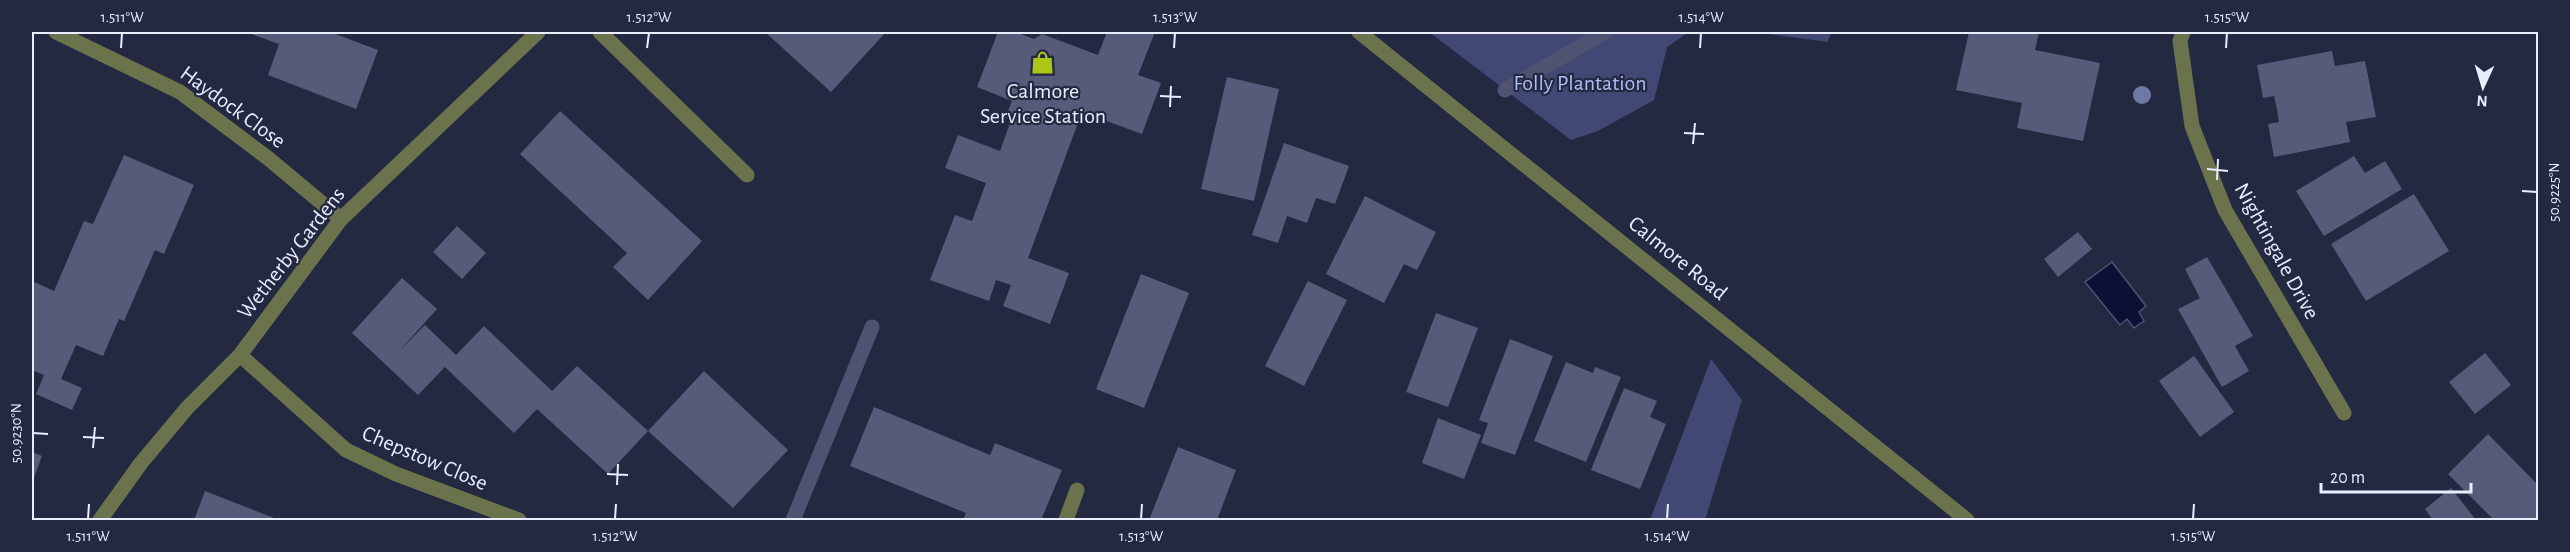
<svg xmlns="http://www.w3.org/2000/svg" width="2570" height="552" font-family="'Alegreya Sans',sans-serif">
  <rect width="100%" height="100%" fill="#242942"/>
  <!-- green -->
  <path fill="#404873" d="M1429,32H1689L1667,47L1654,100L1598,131L1571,140Z
    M1753,32H1831L1828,42Z
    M1711,359L1742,400L1705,520H1650Z"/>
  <!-- water -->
  <path fill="#0d0f35" stroke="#4f5271" stroke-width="1.5" d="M2112,262L2146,306L2139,312L2144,321L2134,328L2127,319L2120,325L2085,282Z"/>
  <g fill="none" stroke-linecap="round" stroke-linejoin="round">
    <!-- stream -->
    <path stroke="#4f5271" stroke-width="15" d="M1505,90L1605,32
      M793,520L872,327"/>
  </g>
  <!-- building -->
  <path fill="#555b78" d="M246,32H330L378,50L356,109L268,75L279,44Z
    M765,32H886L831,92Z
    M998,32H1015L1034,39L1042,34L1098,55L1107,32H1155L1138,75L1161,83L1142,134L1082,112L1028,258L1069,273L1050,324L1003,306L1011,285L996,280L989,301L930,280L955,215L972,221L986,183L945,168L958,135L1000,151L1011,120L1005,118L1012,101L977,87Z
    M1969,32H2039L2035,50L2100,63L2083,141L2017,128L2022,103L1956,90Z
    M2332,51L2335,66L2365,61L2376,117L2346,122L2350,142L2274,157L2268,124L2279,122L2277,109L2274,96L2263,98L2257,65Z
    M1227,77L1279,89L1254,201L1201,189Z
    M560,111L702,241L648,300L613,267L627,253L520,154Z
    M1284,143L1349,166L1335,204L1316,198L1307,223L1287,216L1278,243L1252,235Z
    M124,155L194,185L164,254L155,250L124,321L119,319L103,356L76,345L61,379L82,388L72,410L36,394L44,375L32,370V281L54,291L84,221L93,224Z
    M2354,156L2365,173L2385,161L2402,189L2324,236L2296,191Z
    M2414,194L2449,251L2366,301L2331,244Z
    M1365,196L1436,232L1417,270L1404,264L1384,303L1326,274Z
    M457,226L486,253L462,279L433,252Z
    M2078,232L2092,249L2058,277L2044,259Z
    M2207,257L2253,336L2235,346L2249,371L2222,387L2178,309L2200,298L2185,269Z
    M1141,274L1189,293L1144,408L1096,389Z
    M402,278L437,309L399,351L425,325L456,355L484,326L552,391L577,366L648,431L704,371L788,450L733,508L648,431L608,474L537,409L514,433L445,367L418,395L352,333Z
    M1308,281L1347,300L1304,386L1265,366Z
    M1436,313L1478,328L1448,407L1406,392Z
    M1510,339L1553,356L1515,455L1481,443L1488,423L1479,420Z
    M2485,353L2511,385L2475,414L2449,382Z
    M2194,356L2234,412L2200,437L2159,381Z
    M1566,362L1593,373L1595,367L1621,377L1586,462L1534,441Z
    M1624,388L1657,401L1650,417L1666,424L1640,489L1591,470Z
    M874,407L990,455L995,443L1062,470L1041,520H963L966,513L850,466Z
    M1438,418L1481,435L1464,479L1422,463Z
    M2488,434L2538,485V520H2494L2448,474Z
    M1178,447L1236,470L1217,520H1149Z
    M32,452L42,456L32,483Z
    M2451,488L2476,520H2433L2425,509Z
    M205,491L251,509L279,520H194Z"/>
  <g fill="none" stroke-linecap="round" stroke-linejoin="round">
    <!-- minor -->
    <path stroke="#6a734b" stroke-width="15" d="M56,32L180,92L269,159L341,219
      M600,32L747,175
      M2183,32L2180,41L2192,126L2225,210L2344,413
      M240,355L346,450L396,474L519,520
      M100,520L141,463L187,408L240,355L341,219L538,32
      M1066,520L1077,490"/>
    <!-- tertiary -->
    <path stroke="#6a734b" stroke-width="15" d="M1359,32L1967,520"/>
  </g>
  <!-- trees -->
  <circle fill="#7079a4" cx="2142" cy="95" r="9"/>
  <!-- ticks -->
  <path fill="none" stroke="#e9edfe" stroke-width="2" d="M121,48L122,33M647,48L649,33M1174,48L1175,33M1700,48L1701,33M2226,48L2227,33M1160,96L1181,97M1170,107L1171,86M1684,133L1704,134M1693,144L1695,123M2207,169L2228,171M2217,180L2218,159M2522,191L2537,192M33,433L48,434M83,437L104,438M93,448L95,427M607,474L628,475M617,485L618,464M88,519L89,504M615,519L616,504M1141,519L1142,504M1667,519L1668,504M2193,519L2194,504"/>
  <!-- icons -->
  <defs>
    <symbol id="shop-bare" viewBox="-9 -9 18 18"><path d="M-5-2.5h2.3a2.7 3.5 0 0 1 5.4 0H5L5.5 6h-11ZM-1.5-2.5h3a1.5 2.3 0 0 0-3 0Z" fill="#abc614" stroke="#242942" stroke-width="2.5" paint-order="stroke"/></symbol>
  </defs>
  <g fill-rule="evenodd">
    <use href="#shop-bare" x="1026" y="46" width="33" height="33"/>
  </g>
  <g text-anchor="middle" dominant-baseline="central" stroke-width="4.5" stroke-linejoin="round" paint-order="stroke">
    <!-- park labels -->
    <g font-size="22" fill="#afbbf5" stroke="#242942">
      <text x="1580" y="83">Folly Plantation</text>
    </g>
    <!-- poi labels -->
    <g font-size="22" fill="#e9edfe" stroke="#242942">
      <text x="1043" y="91">Calmore<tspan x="1043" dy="25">Service Station</tspan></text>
    </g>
    <!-- street labels -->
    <g font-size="22" fill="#e9edfe" stroke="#242942">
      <text transform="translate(233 107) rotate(36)">Haydock Close</text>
      <text transform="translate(2277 251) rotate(61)">Nightingale Drive</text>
      <text transform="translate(291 253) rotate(-52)">Wetherby Gardens</text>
      <text transform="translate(1678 258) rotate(39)">Calmore Road</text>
      <text transform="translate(425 458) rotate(23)">Chepstow Close</text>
    </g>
  </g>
  <!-- border -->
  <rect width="2570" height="552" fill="none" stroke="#242942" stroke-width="66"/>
  <!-- north arrow -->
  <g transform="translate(2483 87) rotate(184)" stroke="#242942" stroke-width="4.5" paint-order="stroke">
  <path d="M0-4.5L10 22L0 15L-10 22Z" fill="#e9edfe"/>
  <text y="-9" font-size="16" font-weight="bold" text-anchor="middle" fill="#e9edfe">N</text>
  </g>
  <!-- scale -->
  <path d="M2321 483v9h150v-9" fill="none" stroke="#e9edfe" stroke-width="3"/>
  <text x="2330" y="483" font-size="18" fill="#e9edfe" stroke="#242942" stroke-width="4.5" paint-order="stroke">20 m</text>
  <rect x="33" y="33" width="2504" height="486" fill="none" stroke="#e9edfe" stroke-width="2"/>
  <g font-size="15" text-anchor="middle" fill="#e9edfe">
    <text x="122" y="22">1.511°W</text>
    <text x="649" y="22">1.512°W</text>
    <text x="1175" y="22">1.513°W</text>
    <text x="1701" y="22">1.514°W</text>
    <text x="2227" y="22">1.515°W</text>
    <text transform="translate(2554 192) rotate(-90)" y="5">50.9225°N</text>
    <text transform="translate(16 433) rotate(-90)" y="5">50.9230°N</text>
    <text x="88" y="541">1.511°W</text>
    <text x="615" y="541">1.512°W</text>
    <text x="1141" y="541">1.513°W</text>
    <text x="1667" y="541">1.514°W</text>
    <text x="2193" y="541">1.515°W</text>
  </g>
</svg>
